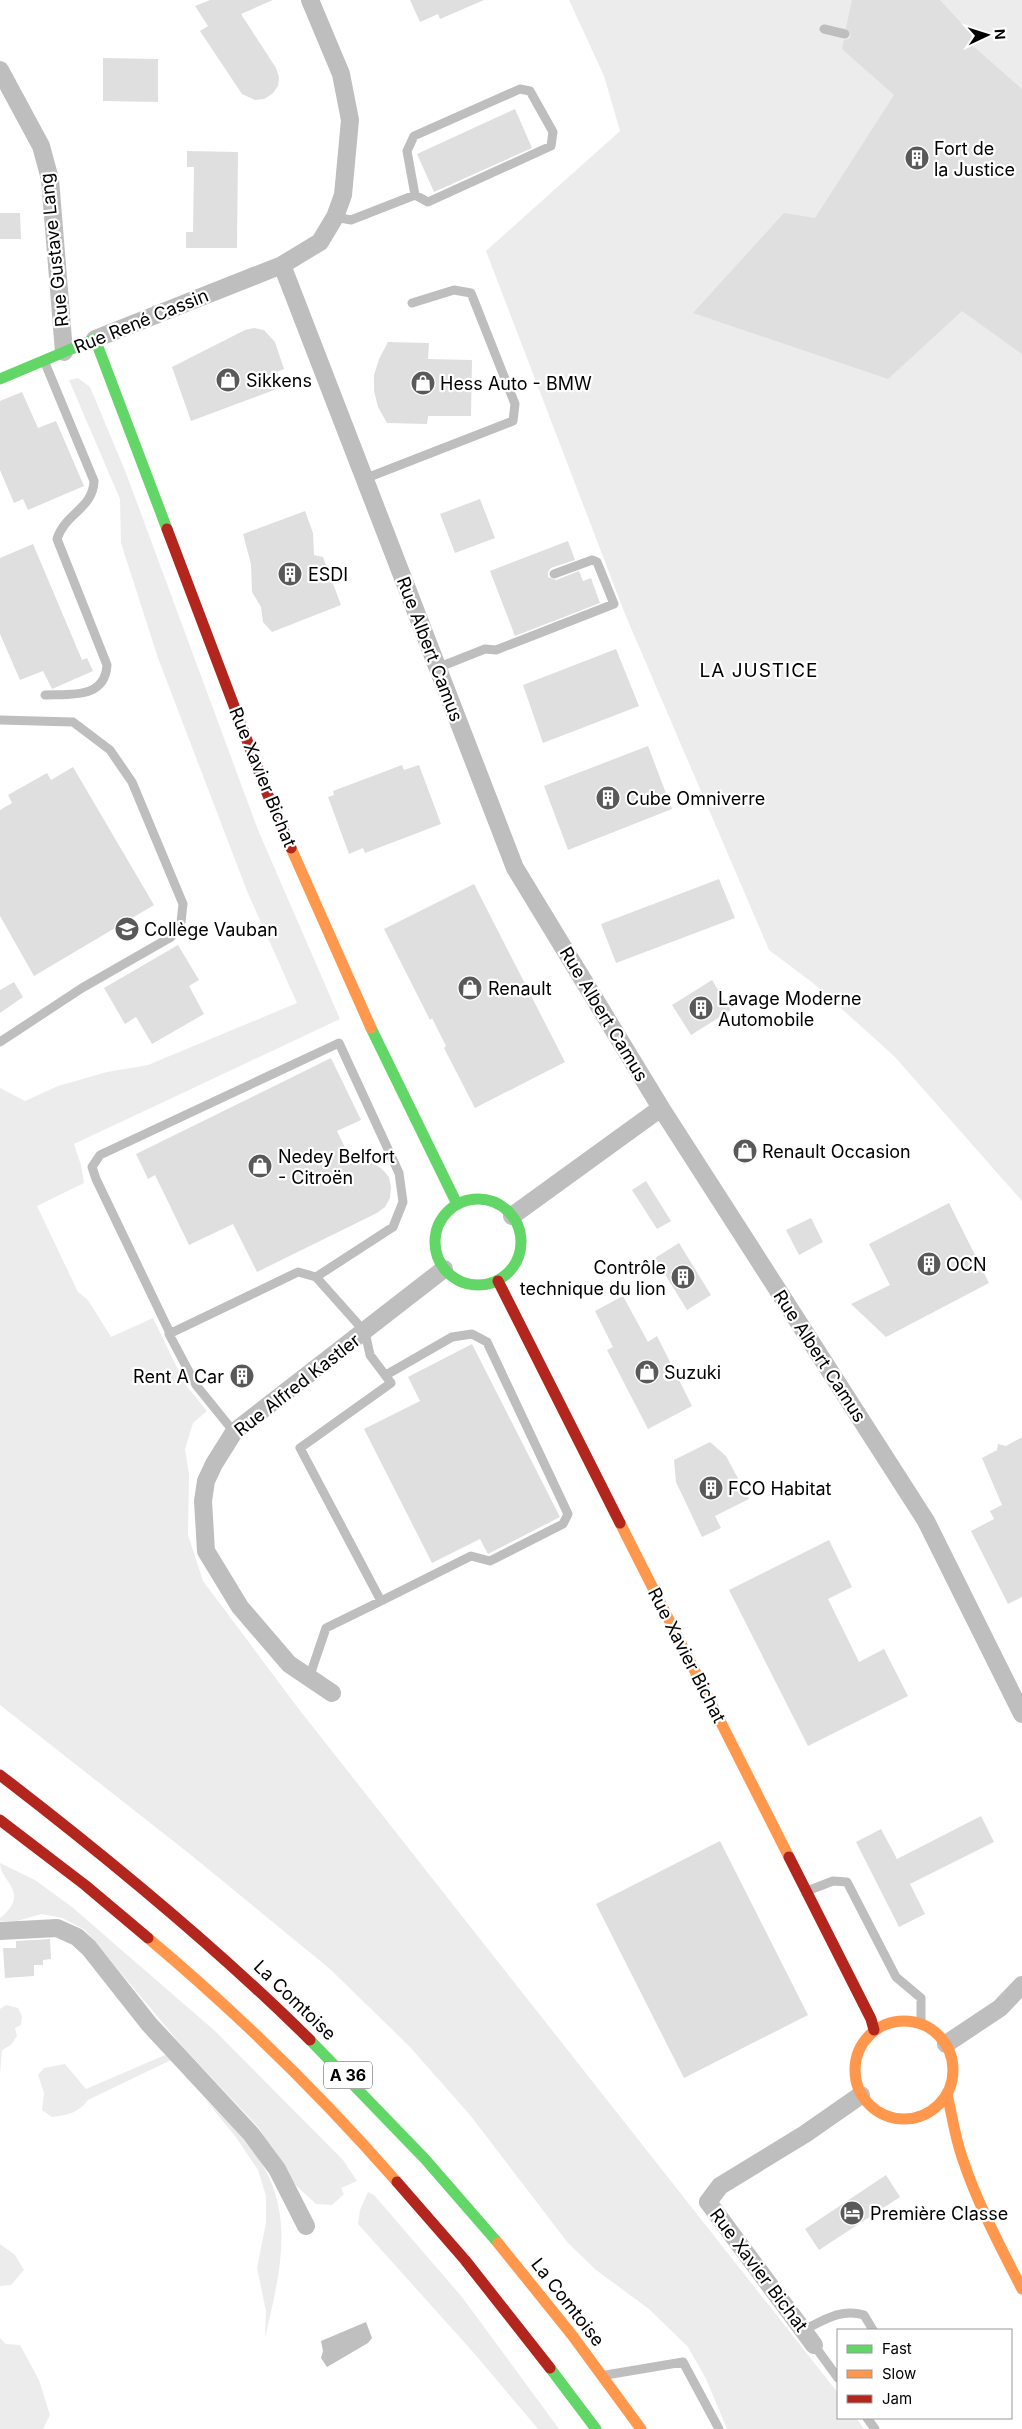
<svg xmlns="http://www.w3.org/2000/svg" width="1022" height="2429" font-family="Inter,sans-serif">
  <rect width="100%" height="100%" fill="#fff"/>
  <!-- green -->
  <path fill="#ececec" d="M569,0H1022V1201L894,1056L813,983L769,950L625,614L486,251L620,131L604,76Z
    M78,378L90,387L126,473L258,830L340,1019L74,1144L81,1165L84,1183L37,1206L78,1292L88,1300L111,1337L153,1318L185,1384L207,1411L193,1423L185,1449L189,1474L188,1535L203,1581L298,1708L838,2393V2418H856L864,2429H727L706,2379L688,2347L649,2309L596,2270L568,2243L470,2115L409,2046L330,1969L191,1855L0,1705V1088L25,1101L58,1086L107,1072L148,1065L297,1003L247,891L158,658L121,543L120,499L69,380Z
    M0,1863L35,1880L72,1907L215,2031L343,2160L357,2181L341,2188L344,2194L332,2205L316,2204L289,2179L258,2127L182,2046L85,1930L62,1918L42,1914L17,1921H0V1918C32,1892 0,1882 0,1863Z
    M6,2005L18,2008L22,2016L21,2025L15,2028L17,2036L11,2045L2,2050L0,2074V2009Z
    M165,2055L171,2060L88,2100C78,2113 68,2115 52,2117L42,2110L44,2093L38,2075L44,2068L65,2064L86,2089Z
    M204,2098C227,2122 255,2147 269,2177C293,2229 277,2285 265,2338L266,2311L257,2268L266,2223V2196L258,2170L235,2136Z
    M368,2192L374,2195L462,2297L559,2429H538L473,2352L358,2224L360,2210Z
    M0,2244L15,2255L24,2270L11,2285L0,2286Z
    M0,2338L6,2344L20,2345L39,2380L50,2415L43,2429H0Z"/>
  <!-- water -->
  <path fill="#bfbfbf" d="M366,2322L372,2338L368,2343L327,2367L321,2358L323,2351L321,2341Z"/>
  <!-- building -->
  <path fill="#dfdfdf" d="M210,0H273L241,14L276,68L279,77L278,86L272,94L264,99L255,100L242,94L200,31L208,26L195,6Z
    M410,0H484L440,19L438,14L420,22Z
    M852,0H940L975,38L973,46L1022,89V354L962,311L888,379L693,313L784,213L815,218L894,95L842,49L844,40L849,39L851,35L846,28Z
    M103,58L158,59V102L103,101Z
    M515,109L532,148L434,192L417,154Z
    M187,151L238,152L237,248H186V232H193L194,167H187Z
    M0,213H20L21,239H0Z
    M254,328L264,330L275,342L284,369L277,372L282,387L191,421L172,367L245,330Z
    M388,342L429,343L428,359L472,360L471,416H428L427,424L387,423L378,407L374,391V375L379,359Z
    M22,392L38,428L56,421L84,486L28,510L23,499L14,503L0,470V401Z
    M480,499L495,538L455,553L440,514Z
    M305,511L313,533L314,555L323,557L341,605L272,632L263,622L261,607L252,592L251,564L243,534Z
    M568,541L575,560L551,568L548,572V577L556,580L579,571L583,581L591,578L600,603L515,636L490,571Z
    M33,544L82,660L87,658L93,671L52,689L43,671L20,680L0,634V558Z
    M616,649L639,706L543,743L523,685Z
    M648,746L672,809L568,850L544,786Z
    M402,765L404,770L419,765L441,824L365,853L363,848L349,854L328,797L334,795L333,791Z
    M73,767L154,905L34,976L0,916V810L12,803L8,795L47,773L51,780Z
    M719,879L735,918L616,963L601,924Z
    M474,884L565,1062L475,1108L444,1048L446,1046L432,1018L430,1020L384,929Z
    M178,945L199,980L189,986L204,1014L152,1044L136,1017L125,1024L104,988Z
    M712,980L731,1010L691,1035L672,1005Z
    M14,982L23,997L0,1013V990Z
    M331,1058L361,1120L337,1131L353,1164L363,1162L373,1163L382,1169L389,1177L391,1187L390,1198L385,1207L377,1213L257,1272L233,1224L189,1245L155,1175L148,1179L136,1154Z
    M747,1138L757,1157L743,1165L733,1145Z
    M646,1181L671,1221L657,1229L632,1190Z
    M949,1203L989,1283L886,1337L851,1304L890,1285L869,1244Z
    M811,1218L823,1242L799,1255L786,1230Z
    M679,1243L711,1295L687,1310L655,1258Z
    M623,1296L648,1342L657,1336L692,1406L648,1429L607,1350L613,1347L595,1311Z
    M472,1344L560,1517L488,1554L480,1539L432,1563L364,1429L420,1401L408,1377Z
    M246,1364L254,1381L237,1388L229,1372Z
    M1022,1437V1597L1008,1604L971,1531L994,1519L990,1511L1002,1505L982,1458L997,1450L998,1444L1006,1446Z
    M710,1442L726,1456L749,1499L715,1516L721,1528L702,1537L676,1482L674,1460Z
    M829,1540L852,1587L828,1599L859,1662L884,1649L908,1696L808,1746L729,1590Z
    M981,1816L994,1842L910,1884L925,1914L899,1927L856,1842L881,1829L897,1859Z
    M720,1841L808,2015L684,2078L596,1904Z
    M50,1939L51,1959L43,1960V1965H34V1976L5,1978L3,1948H16V1941Z
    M886,2175L900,2197L819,2250L805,2229Z"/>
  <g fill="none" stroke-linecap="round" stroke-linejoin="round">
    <!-- lane -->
    <path stroke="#bebebe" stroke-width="9" d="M824,29L845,34
      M520,89L530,91L553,132L551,146L428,202L415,195L407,151L414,136Z
      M335,217L351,220L415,195
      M45,363L94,481C93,509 65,513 57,539L107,665C105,699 71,694 45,695
      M364,479L513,421L515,404L471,293L454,290L412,303
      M437,668L485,649L496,650L614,604L597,562L592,560L554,574
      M0,720L73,722L110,750L132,782L183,904L181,922L171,937L82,988L0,1042
      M316,1277L365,1332L370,1355L391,1383L300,1448L381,1601L471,1556L490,1561L563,1524L568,1514L487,1342L472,1334L452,1337L386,1375
      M170,1333L96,1179L92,1167L100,1155L339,1043L399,1173L403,1202L393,1227L316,1277L298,1272L169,1334L196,1385L234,1432
      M309,1678L326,1628L381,1601
      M807,1891L833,1881L847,1882L896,1977L921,1998V2024
      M804,2330C824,2320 841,2308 864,2315L873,2330
      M814,2345L838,2378
      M606,2375L683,2362L719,2429
      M867,2418L875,2429"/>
    <!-- street -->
    <path stroke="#bebebe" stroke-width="18" d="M0,70L41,146L50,179L64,352
      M282,265L515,868L661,1108L926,1521L1022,1714
      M95,339L282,265L320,242L335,217L343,195L350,120L341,74L310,0
      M512,1216L661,1108
      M332,1693L289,1664L240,1607L206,1551L203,1501L206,1481L214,1464L234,1432L444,1269
      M0,1931L57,1928L77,1937L89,1948L149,2024L251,2134L277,2169L306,2226
      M946,2044L1000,2008L1022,1985
      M814,2345L708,2202L720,2186L805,2134L861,2095"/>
    <!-- fast -->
    <path stroke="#63d668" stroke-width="11" d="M0,379L95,339L167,529
      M371,1028L457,1204
      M435 1242a43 43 0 1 1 86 0a43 43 0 1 1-86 0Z
      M310,2040L425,2159L498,2243
      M550,2368L596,2429"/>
    <!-- slow -->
    <path stroke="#ff974d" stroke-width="11" d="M291,848L371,1028
      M620,1523L789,1857
      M148,1938C236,2012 321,2095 397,2182
      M855 2070a49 49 0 1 1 98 0a49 49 0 1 1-98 0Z
      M947,2094C952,2115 955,2137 962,2157C977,2203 1000,2246 1022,2289
      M498,2243L572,2335L641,2429"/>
    <!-- jam -->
    <path stroke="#b3261e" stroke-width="11" d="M167,529L267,793L291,848
      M498,1281L620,1523
      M0,1775C108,1858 213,1944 310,2040
      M0,1820L85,1885L148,1938
      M789,1857L871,2019L874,2030
      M397,2182L465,2260L550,2368"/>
  </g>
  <!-- icons -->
  <defs>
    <symbol id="building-disc" viewBox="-11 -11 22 22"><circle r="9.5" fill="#595959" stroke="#fff"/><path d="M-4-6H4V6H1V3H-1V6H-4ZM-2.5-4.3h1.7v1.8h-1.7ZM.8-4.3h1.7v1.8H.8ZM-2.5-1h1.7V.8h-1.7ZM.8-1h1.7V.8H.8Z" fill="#fff"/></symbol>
    <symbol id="shop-disc" viewBox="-11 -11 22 22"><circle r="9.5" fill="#595959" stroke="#fff"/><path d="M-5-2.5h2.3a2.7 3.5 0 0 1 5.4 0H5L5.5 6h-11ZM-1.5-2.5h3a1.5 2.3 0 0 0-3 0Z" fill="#fff"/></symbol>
    <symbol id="school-disc" viewBox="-11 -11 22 22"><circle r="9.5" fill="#595959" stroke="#fff"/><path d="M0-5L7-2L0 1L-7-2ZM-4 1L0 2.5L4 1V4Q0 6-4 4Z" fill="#fff"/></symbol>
    <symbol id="hotel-disc" viewBox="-11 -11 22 22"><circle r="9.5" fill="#595959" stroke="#fff"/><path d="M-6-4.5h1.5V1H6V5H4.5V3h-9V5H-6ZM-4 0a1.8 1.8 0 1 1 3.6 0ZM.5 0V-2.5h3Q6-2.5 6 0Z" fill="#fff"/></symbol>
  </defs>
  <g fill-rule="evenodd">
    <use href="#building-disc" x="903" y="144" width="28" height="28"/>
    <use href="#shop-disc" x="214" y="366" width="28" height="28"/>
    <use href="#shop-disc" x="409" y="369" width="28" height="28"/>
    <use href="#building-disc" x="276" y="560" width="28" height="28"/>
    <use href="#building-disc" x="594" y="784" width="28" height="28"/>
    <use href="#school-disc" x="113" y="915" width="28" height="28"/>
    <use href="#shop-disc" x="456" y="974" width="28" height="28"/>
    <use href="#building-disc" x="687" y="994" width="28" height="28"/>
    <use href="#shop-disc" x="731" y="1137" width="28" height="28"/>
    <use href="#shop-disc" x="246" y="1152" width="28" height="28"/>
    <use href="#building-disc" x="915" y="1250" width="28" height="28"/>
    <use href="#building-disc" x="669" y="1263" width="28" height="28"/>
    <use href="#shop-disc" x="633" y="1358" width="28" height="28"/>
    <use href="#building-disc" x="228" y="1362" width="28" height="28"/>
    <use href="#building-disc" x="697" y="1474" width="28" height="28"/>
    <use href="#hotel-disc" x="838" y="2199" width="28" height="28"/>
  </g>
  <g text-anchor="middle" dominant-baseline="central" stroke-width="4.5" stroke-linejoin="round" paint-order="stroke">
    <!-- shield labels -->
    <rect fill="#fff" stroke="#4c4c4c" stroke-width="1" x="324" y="2061.5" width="48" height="27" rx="4"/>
    <g font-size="16" font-weight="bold" fill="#000">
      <text x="348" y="2075">A 36</text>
    </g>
    <!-- poi labels -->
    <g font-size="18" fill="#000" stroke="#fff" text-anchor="start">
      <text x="934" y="148">Fort de<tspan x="934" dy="21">la Justice</tspan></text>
      <text x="246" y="380">Sikkens</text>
      <text x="440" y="383">Hess Auto - BMW</text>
      <text x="308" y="574">ESDI</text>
      <text x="626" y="798">Cube Omniverre</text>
      <text x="144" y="929">Collège Vauban</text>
      <text x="488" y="988">Renault</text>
      <text x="718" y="998">Lavage Moderne<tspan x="718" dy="21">Automobile</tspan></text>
      <text x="762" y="1151">Renault Occasion</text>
      <text x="278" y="1156">Nedey Belfort<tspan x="278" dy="21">- Citroën</tspan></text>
      <text x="946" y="1264">OCN</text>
      <text x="666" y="1267" text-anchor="end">Contrôle<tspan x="666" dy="21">technique du lion</tspan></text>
      <text x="664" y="1372">Suzuki</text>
      <text x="224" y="1376" text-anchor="end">Rent A Car</text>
      <text x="728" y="1488">FCO Habitat</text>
      <text x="870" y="2213">Première Classe</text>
    </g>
    <!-- street labels -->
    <g font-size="18" fill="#000" stroke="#fff">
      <text transform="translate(54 250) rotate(-96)">Rue Gustave Lang</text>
      <text transform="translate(141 321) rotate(-22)">Rue René Cassin</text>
      <text transform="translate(430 649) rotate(69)">Rue Albert Camus</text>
      <text transform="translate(263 777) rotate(68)">Rue Xavier Bichat</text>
      <text transform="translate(604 1014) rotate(59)">Rue Albert Camus</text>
      <text transform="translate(820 1356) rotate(57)">Rue Albert Camus</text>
      <text transform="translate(297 1385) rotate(-38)">Rue Alfred Kastler</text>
      <text transform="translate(687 1655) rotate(63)">Rue Xavier Bichat</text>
      <text transform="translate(295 2000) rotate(44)">La Comtoise</text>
      <text transform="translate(759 2270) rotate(53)">Rue Xavier Bichat</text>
      <text transform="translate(568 2302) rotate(52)">La Comtoise</text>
    </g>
    <!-- neighbourhood labels -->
    <g font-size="19" letter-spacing="1" fill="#000" stroke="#fff">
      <text x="759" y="670">LA JUSTICE</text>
    </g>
  </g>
  <!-- legend -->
  <rect x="837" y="2329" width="175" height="90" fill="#ffffff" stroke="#999999"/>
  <rect x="847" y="2345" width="25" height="8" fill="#63d668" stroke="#999999"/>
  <text x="882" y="2354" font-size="15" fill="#000000">Fast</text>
  <rect x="847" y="2370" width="25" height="8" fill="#ff974d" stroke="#999999"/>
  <text x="882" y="2379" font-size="15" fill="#000000">Slow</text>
  <rect x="847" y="2395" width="25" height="8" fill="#b3261e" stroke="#999999"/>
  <text x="882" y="2404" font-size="15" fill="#000000">Jam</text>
  <!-- north arrow -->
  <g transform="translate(987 35) rotate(86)" stroke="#ffffff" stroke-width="4" paint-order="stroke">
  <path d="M0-4L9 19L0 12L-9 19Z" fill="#000000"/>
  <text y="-8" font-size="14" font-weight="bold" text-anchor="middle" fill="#000000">N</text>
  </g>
</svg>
